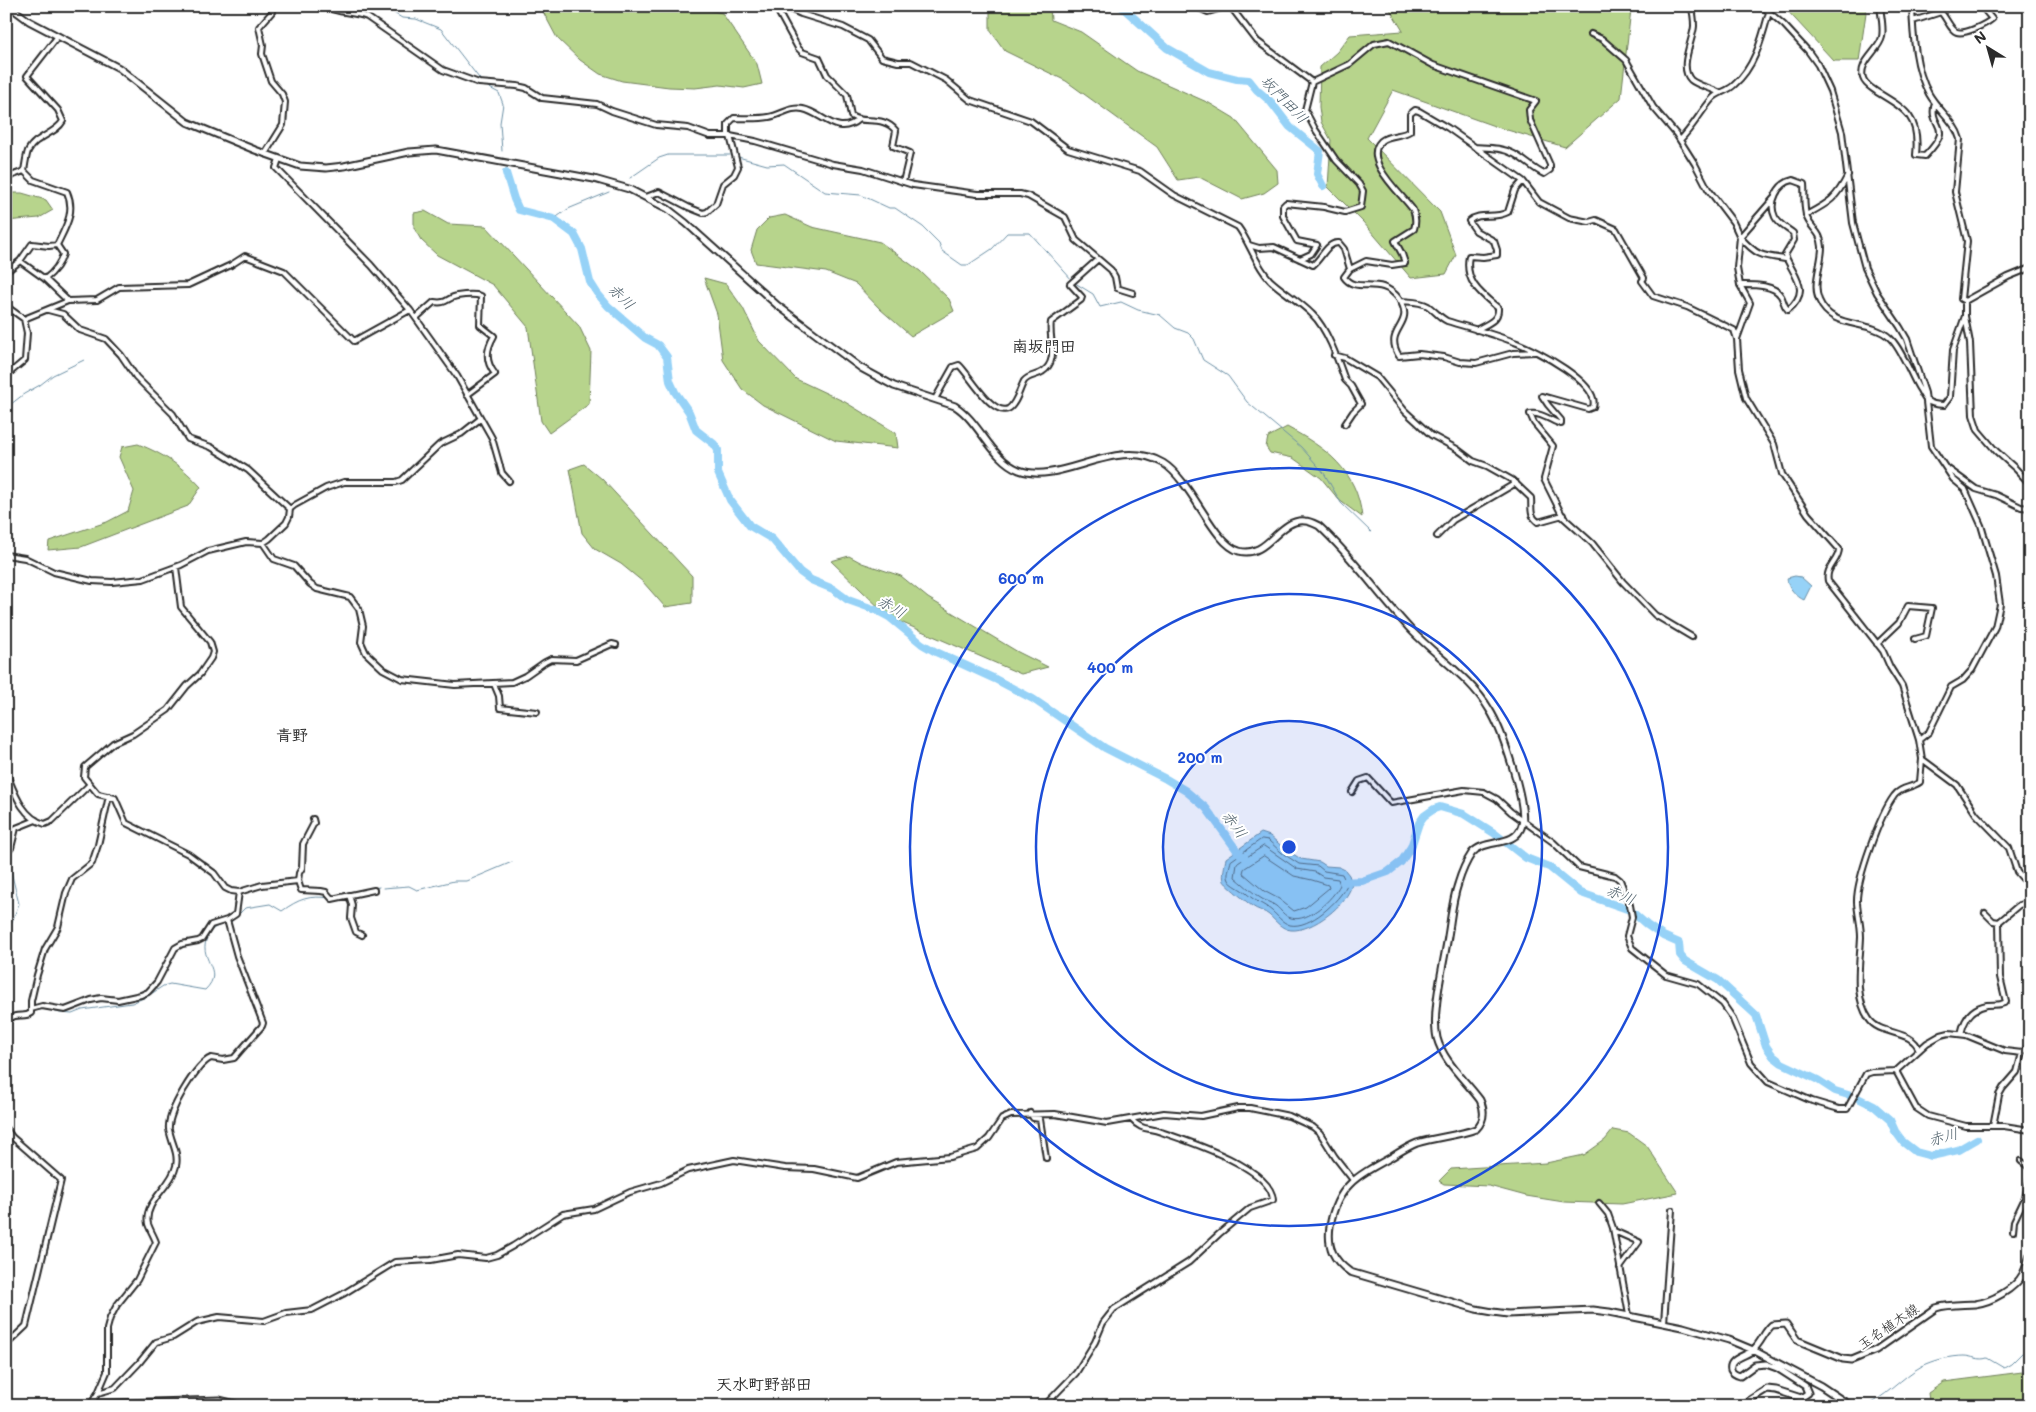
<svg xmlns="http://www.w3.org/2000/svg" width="2036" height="1412" font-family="Mali,'Klee One',sans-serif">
  <rect width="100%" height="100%" fill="#fff"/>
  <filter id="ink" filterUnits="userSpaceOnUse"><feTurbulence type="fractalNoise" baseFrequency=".02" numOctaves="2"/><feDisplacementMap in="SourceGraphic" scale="10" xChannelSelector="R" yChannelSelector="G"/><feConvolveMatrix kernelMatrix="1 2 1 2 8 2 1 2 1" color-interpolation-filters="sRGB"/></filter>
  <g filter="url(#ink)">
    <!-- green -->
    <path fill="#b7d48c" stroke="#71805c" d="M540,6H690L722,13L757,64L762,84L744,88L720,85L695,88L669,87L622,81L600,74L580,60L557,38Z
      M990,6H1050L1051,20L1081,32L1137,71L1209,103L1234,118L1277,170L1278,183L1264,193L1242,199L1199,177L1178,180L1157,147L1066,81L1005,51L990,30Z
      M1388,6H1630L1631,9L1621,98L1565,147L1497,127L1393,90L1367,138L1440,212L1456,255L1446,274L1411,278L1363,222L1328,187L1331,140L1321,122L1319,107L1320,67L1337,52L1350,35L1403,31Z
      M1783,6H1867L1859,61H1834Z
      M6,193H22L46,200L53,210L39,218L6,221Z
      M425,211L448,224L486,226L579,326L591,351L589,404L549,433L541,421L528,327L493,285L437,255L421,240L414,228V213Z
      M785,215L812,227L880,242L920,271L949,299L954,311L911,336L880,309L856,284L826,272L756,263L751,250L757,230L769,218Z
      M704,278L726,284L743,308L759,341L796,379L845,402L896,433L898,448L836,441L763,405L742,389L723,360L717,314Z
      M1287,427C1326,448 1357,470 1362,517L1339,500L1321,478L1293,458L1270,453L1266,447L1268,437Z
      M138,444C164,454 183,467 201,487L188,506L81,547L48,550L49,541L107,522L128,511L134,491L119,457L122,447Z
      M584,464L602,479L692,576V603L665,607L643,582L621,564L595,549L582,533L570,469Z
      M849,556L862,563L901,576L928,598L1018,652L1048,667L1021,674L889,617L831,561Z
      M1613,1130L1629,1133L1647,1146L1678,1193L1622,1204L1564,1202L1526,1196L1489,1186L1444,1184L1439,1181L1451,1169L1546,1163L1584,1155L1605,1140Z
      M2030,1371V1406H1943L1929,1401L1928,1393L1944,1382Z"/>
    <!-- water -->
    <path fill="#96d2f7" stroke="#6b8fa5" d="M1795,576L1801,577L1811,586L1804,600C1797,597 1787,587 1787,578Z
      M1261,833L1270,836L1285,849L1301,859L1320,862L1326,866L1339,867L1345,870L1349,875L1352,884C1348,904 1312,932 1291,930C1281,929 1276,921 1269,915C1265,911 1257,910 1252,906C1248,903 1225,884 1224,881C1222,874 1225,865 1226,858Z"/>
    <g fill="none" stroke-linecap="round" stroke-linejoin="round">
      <!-- shore -->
      <path stroke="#566e7d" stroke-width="1" d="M1262,839L1268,840L1282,853L1299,864L1318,866L1324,871L1342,874L1347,885C1339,901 1310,929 1290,925C1281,922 1278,916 1272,911C1264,904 1256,902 1247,894C1242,889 1231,885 1229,880C1226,875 1230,866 1231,861Z
        M1264,846L1297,869L1315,872L1323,877L1338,879L1340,885C1333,898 1309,923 1291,918C1284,916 1281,910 1276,906C1271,902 1264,901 1259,897C1251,891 1242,883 1235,877L1237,864Z
        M1264,856L1294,876L1312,880L1328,885L1329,888L1306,907L1294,911L1279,899L1264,891L1243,873L1244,869Z"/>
      <!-- stream -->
      <path stroke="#6b8fa5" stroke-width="1" d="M382,6L402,18L416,19L441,29L482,82
        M484,85L499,93L503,104L500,123L502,151
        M738,157L767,165L784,164L825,192L861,195L889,208H895L923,227L939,243L942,251L962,265H968L992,249L1007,233H1030L1072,280
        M630,178L659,158L668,155H730
        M554,219L568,209L609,192
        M1075,283L1093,294L1100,307L1121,302L1138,310L1160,315L1175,328L1188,333L1194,339L1203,360L1228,376L1247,402L1301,447L1324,473L1341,503L1371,532
        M6,408L24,394L40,385L53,375L84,360
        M383,888L409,886L417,890L454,881H467L512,862
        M344,895L379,887
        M231,922L245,908L270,904L282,911C299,899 309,895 330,898
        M6,936L19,904L7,855
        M33,1011L45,1009L60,1013L72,1014L82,1010L132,1003L148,996L163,986L170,984L205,990C227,969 194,959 209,934C213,927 218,926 225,924
        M6,1019L17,1013L30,1012
        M1814,1406H1820
        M1864,1406C1883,1400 1903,1376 1922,1366C1935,1360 1949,1356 1964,1356C1972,1356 1979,1361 1987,1358L2004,1368L2011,1364L2022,1353H2030"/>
      <!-- river -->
      <path stroke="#96d2f7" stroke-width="8" d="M1121,6L1167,48L1209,72L1237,79L1249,80L1257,90L1270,101L1290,127L1320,151L1317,174L1323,186
        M506,173L514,199L519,210L554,219L574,234L582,249L590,282L597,293L608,306L645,338L658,345L667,357L670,381L675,392L689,412L696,430L714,444L718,450V473L730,500L750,526L772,539L800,572L811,580L833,589L848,600L876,610L889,617L922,644L936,652L995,679L1033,699L1105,748L1166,779L1186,791L1206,808L1238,852L1244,857
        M1343,882L1362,881L1388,872L1401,862L1411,847L1419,823L1424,816L1434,809L1440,807L1464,814L1494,833L1526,858L1549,867L1581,893L1630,910L1647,925L1663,936L1679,943L1680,955L1685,961L1718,980L1756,1015L1766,1046L1773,1056L1782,1063L1818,1080L1835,1091L1858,1098L1874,1106L1890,1120L1895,1131L1903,1142L1916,1152L1931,1156L1958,1150L1977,1139"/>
      <defs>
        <path id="street" d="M324,6C339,14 352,11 367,17L443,70L479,83L517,86L526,88L542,98L597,104L612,111L656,125L688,128L710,136H730L755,141L833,164L863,169L913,185L977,194H1020L1028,196L1065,217L1076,240L1111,270L1115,277L1117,288L1133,293
          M775,6L798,48L802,52L819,58L827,75L847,95L851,116C863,125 883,114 896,131L893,146L910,153L903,182
          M783,6L801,14L843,27L868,40L882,58L898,62H911L946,80L970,100L1031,121L1068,149L1140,171L1174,195L1238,227C1250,243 1255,264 1270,280C1283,292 1299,301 1312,314C1327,328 1338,360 1345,380L1351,386L1361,404L1353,412L1345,424
          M1194,6L1208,12L1229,6
          M1230,6L1257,41L1312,82
          M1691,6C1693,12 1694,20 1694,26C1693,41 1678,67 1691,80C1698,86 1712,88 1720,93
          M1762,6L1784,25L1808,51L1818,65L1830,91L1842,132L1853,223L1865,268L1877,293L1900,327L1907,339L1925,393L1931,446L1953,479L1965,489L1981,525L1996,576L2000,604L1995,627L1972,670L1963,680L1951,687L1929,732L1919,740
          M1880,6C1881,16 1884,28 1882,37C1879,51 1858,62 1863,78C1865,85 1872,88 1877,92C1907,110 1920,118 1916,155L1925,156C1957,123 1927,129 1935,103
          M1912,6C1913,35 1915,69 1929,94C1938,110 1955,121 1960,139L1955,192L1967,241L1961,299L1965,301V316L1970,343L1973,415L1978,430L1996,451L2016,469L2030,484
          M1913,21L1941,12C1954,29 1951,38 1974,29C1981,26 1986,24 1992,19L1981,6
          M1591,34L1602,39L1626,60L1653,107L1676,134L1695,164L1708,189L1733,222L1740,237L1737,268L1740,285L1750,303L1737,339
          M1312,82L1350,64L1374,44L1389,41L1433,65L1536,101L1529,110L1530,120L1550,165V170L1544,174C1533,169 1525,160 1514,154C1501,147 1488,148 1474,147
          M728,136V124L734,118C746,118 758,119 769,117C781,115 791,106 803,109C823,113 837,138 859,119
          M1680,140C1692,128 1700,113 1711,100C1717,92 1727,92 1734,85C1755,67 1762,38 1769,12
          M265,154L283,125L285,102L282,94L271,81L262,54L263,45L259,27L272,12V6
          M279,159L276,168L278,170L371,265L410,310L457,376L492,438L502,473L509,481
          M6,175L11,176L24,171C25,165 26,157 28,151C35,136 56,134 63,121L58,110L27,76L58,36
          M646,197L659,192L688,207L703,213L707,212L716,204L723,184L734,175L738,167L730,136
          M1774,198L1740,237C1757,256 1762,256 1786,259
          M1806,215C1830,202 1836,199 1848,175
          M1249,245L1259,248L1274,247L1313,265C1322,258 1327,242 1339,243L1344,249L1350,269
          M1300,259L1311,254L1317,245L1297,241L1283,216V206L1286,203L1324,207L1345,212L1361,207L1363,191L1359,184L1336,160L1315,129L1305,110L1312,82
          M20,261L45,279L68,301
          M6,272L20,261L32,244L49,246L57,245C65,228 76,212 67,192L33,180L24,171
          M45,279C54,272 60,265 63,254L57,245
          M1740,285C1752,285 1774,284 1781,296C1784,301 1783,305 1788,310C1812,290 1794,277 1785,255L1794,240L1793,233C1787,228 1779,225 1775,217C1768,203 1778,183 1793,180L1804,184C1805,194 1803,208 1807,218C1812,230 1821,231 1822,247C1822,264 1812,284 1819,300C1832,331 1868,318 1890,338C1901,348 1910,373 1918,387C1921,391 1923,397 1926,400C1931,404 1938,405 1944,405L1950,397L1953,350L1965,316
          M1400,301C1409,302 1420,301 1428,306C1435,311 1439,317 1447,321C1470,328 1494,334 1517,343C1535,350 1601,383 1593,407L1588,409L1542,396L1548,405L1561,420V424C1551,421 1541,412 1530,414L1534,423L1553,446L1544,479L1563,517L1592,543L1623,582L1655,615L1692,637
          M1965,301L2008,277L2030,268
          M6,306L24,319L68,301L97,300L119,287L188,285L231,265L245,256L284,271L354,341L410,310
          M48,310L63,314L80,330L106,339L121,355L136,377L173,414L188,439L211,447L248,470L290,509
          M416,318L434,302C448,304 446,298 457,296C464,295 474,294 481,296L480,325L494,336C486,350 485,361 495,374L467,395
          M1476,330C1486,324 1499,321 1498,308C1480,293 1464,281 1469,256L1483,257L1497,255V250L1494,241L1476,231L1469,221C1481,211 1493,220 1508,212L1515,190L1523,181
          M1535,352L1513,353L1476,363L1460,362L1444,357L1419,354L1399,356C1382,328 1417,326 1399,299C1381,274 1356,295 1344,277L1350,269L1366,261L1392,265L1405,263L1402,254L1395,241L1414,229C1416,223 1416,217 1413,210C1404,196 1361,161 1381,141C1389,134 1401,137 1410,131V114L1415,110L1419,111L1448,128L1523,181L1539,202L1569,218L1589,222L1596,220L1616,229L1644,278L1642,281L1653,296L1687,307L1734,330L1737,339L1739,369L1746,398L1774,444L1782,474L1808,514L1839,549C1839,561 1825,567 1828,581L1883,651L1890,667L1902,686L1919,740L1922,759L1957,785L1976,814L2009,848L2017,872L2030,887
          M1334,355L1345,358L1377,377L1405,411L1431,435L1457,449L1473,461L1487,466L1512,480L1531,498C1532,509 1529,515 1538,522L1563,515
          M6,376L25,360L27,333L24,319
          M935,399L953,367L959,365C969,374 992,416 1008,409C1016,405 1020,388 1024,381C1029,375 1036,376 1042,372C1060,361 1048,338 1051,322L1081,300L1082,297L1070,284L1097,260
          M1947,468L1976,489L1996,495L2021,507L2030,508
          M1437,536L1453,520L1516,483
          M263,543L274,559L294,566L310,584L317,589L350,597L359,609L363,626L361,642L366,653L383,669L402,679L455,685L512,682L525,676L545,662L551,659L576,660L612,644L616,645
          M6,555L25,558L54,572L92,581L112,582L143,579L181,565L208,551L246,542L263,543L269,539L286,523L289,517L290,509L295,505L326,488L344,482H396L402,480L440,444L461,434L480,419
          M176,567L181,607L210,642L213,652L211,658L200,674L187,686L168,710L133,734L113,743L85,767L84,777L98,794L115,798L126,823L188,854L214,873L225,888L231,891L239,892L262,885L298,881L301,890L321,891L326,892L332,899L374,890
          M1877,644L1899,623L1908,606L1932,608L1926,636L1915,639
          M494,684L499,696L500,708L537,712
          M6,772C14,791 22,818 45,824L52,821L89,785
          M1352,792L1359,781L1368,778L1391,803L1464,790L1484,792L1497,799L1511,812L1553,842L1579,867L1615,876L1620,880L1630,905L1632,917L1627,936L1632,948L1666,975L1698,984L1723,1004L1732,1017L1751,1063L1768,1082L1812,1101L1839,1109H1847L1866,1074L1872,1072L1896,1071L1927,1043L1941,1035L1949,1033L1966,1035L2005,1051L2022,1053
          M6,854L11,848L16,828L36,820
          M298,881L299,873L302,868L303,844L314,823L313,819
          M349,895L352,905L351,918L356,932L362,935
          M1985,913L1993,921L1999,922
          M1999,922L2019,905L2030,902
          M31,1009L42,1006L65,1010L91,1000L101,998L118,1000L141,995L148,992L157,982L175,948L182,944L198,941L202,939L211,925L227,920L236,914L239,892
          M6,1021C18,1011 23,1019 31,1013V1001L37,975L45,949L58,927L66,893L72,879L92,863L98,845L109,796
          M1961,1034C1964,1019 1971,1008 1987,1005C1994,1004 2000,1006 2006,1002L2000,977L1999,922
          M1919,1050C1912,1029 1880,1036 1869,1019C1853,995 1860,965 1861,937C1861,926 1858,915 1857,903C1856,880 1880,815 1894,796C1900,787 1912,788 1920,782L1922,759
          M1896,1071L1916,1108L1928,1116L1966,1126H2004L2030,1130
          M1030,1113L1033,1118L1040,1119L1046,1158
          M1993,1126L1999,1095L2003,1088L2017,1072L2022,1053L2030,1045
          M6,1129L12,1137L61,1180L26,1326L6,1345
          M2021,1161L2030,1168
          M1599,1203L1608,1214L1613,1228L1629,1315
          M1614,1231L1639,1242L1620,1268
          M2013,1231L2014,1221L2025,1198L2030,1177
          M2023,1275L2030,1287
          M1664,1323L1672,1210
          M98,1393L115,1388L139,1363L156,1342L173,1337L197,1322L219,1317L264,1321L286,1313L312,1310L343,1294L395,1262L431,1260L458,1255L486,1258L497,1255L513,1246L563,1214L594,1209L630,1192L661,1183L688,1170L734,1160L785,1168L814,1169L857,1178L896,1162L950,1157L977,1149L989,1138L1002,1119L1011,1115L1055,1114L1107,1123L1164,1113L1201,1116L1238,1108H1250L1289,1116L1313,1127L1320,1133L1335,1157L1353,1180
          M91,1404L98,1393L107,1372V1329L110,1318L117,1305L137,1280L156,1242C154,1236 150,1230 148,1224C143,1202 172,1186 176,1166C179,1153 171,1142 169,1129C167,1113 196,1064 211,1058L223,1060L234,1058L262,1026L263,1023L237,956L227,920
          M1044,1406L1076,1373L1095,1342L1103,1323L1114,1309L1189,1262L1219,1234L1250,1208L1273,1200C1272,1168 1188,1141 1161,1132C1148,1127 1142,1131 1131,1119"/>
        <path id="secondary" d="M9,6L29,21L119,68L187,122L255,150L300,166L326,168L344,166L409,152L436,150L594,179L629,189L668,209L686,223L777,305L861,368L894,386L955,406C980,422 991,459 1019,470C1062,486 1116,435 1163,463C1192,481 1214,545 1239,551C1268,559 1278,518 1305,521C1310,521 1315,524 1319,526C1354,558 1380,597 1412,631C1437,657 1471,678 1489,709C1502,729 1527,803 1522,825C1516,848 1485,838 1472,853C1466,862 1461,874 1458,884C1452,901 1451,919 1448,936C1444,963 1431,1013 1437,1038C1443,1061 1466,1081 1480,1100C1485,1111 1485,1120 1476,1129C1457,1136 1436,1137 1417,1143C1407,1147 1398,1153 1390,1158C1357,1176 1337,1186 1330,1226C1327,1247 1333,1260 1350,1272L1476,1309L1493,1312L1508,1314L1593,1310L1609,1312L1683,1327L1729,1340L1753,1350L1821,1386L1851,1406
          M82,1406L91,1404L220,1400L244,1406
          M1604,1406H1605
          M1740,1406L1767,1389L1776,1390L1801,1398L1808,1393L1805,1386L1777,1368L1766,1364L1755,1365L1740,1376C1736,1375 1733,1374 1731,1370C1728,1358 1747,1356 1753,1350C1761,1343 1764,1332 1772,1325L1786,1324L1797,1340L1843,1359L1852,1360L1876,1350L1936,1308C1949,1304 1962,1305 1975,1304C1991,1302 2015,1289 2023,1274C2026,1268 2028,1261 2030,1255"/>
      </defs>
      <!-- street casing -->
      <use href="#street" stroke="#2b2b2b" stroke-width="8"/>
      <!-- secondary casing -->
      <use href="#secondary" stroke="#2b2b2b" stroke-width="9"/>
      <!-- street -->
      <use href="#street" stroke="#fff" stroke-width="4"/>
      <!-- secondary -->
      <use href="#secondary" stroke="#fff" stroke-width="5"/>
    </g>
  </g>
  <!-- distance rings -->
  <circle cx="1289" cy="847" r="126" fill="#1d4ed8" fill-opacity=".12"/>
  <g fill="none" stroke="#1d4ed8" stroke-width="2.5">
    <circle cx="1289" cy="847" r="126"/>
    <circle cx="1289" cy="847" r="253"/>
    <circle cx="1289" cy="847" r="379"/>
  </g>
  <g text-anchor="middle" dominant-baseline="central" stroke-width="4" stroke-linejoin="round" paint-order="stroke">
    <!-- street labels -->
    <g font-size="14" fill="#2b2b2b" stroke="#fff">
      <text transform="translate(1888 1326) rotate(-34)">玉名植木線</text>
    </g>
    <!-- water labels -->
    <g font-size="15" font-style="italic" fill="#4b5d68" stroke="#fff">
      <text transform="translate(1285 99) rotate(46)">坂門田川</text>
      <text transform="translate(622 296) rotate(45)">赤川</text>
      <text transform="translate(892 606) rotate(31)">赤川</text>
      <text transform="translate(1235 824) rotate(54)">赤川</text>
      <text transform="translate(1621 894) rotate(23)">赤川</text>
      <text transform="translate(1943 1136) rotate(-14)">赤川</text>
    </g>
    <!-- quarter labels -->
    <g font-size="16" font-weight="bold" fill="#2b2b2b" stroke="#fff">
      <text x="1044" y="345">南坂門田</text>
      <text x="292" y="734">青野</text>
      <text x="764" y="1383">天水町野部田</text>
    </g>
  </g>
  <circle cx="1289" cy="847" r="8" fill="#1d4ed8" stroke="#fff" stroke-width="2.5"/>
  <g font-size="15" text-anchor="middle" font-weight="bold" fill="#1d4ed8" stroke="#fff" stroke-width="4" stroke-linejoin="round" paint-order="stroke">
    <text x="1021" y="584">600 m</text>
    <text x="1110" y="673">400 m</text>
    <text x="1200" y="763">200 m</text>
  </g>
  <!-- margin -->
  <rect width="2036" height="1412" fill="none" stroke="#fff" stroke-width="25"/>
  <rect x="12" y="12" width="2011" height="1387" fill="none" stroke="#2b2b2b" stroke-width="2" filter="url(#ink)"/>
  <!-- north arrow -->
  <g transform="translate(1988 48) rotate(323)" stroke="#ffffff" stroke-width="4" paint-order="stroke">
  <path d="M0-4L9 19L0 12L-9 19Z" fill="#2b2b2b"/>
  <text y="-8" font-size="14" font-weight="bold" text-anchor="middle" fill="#2b2b2b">N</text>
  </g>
</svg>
